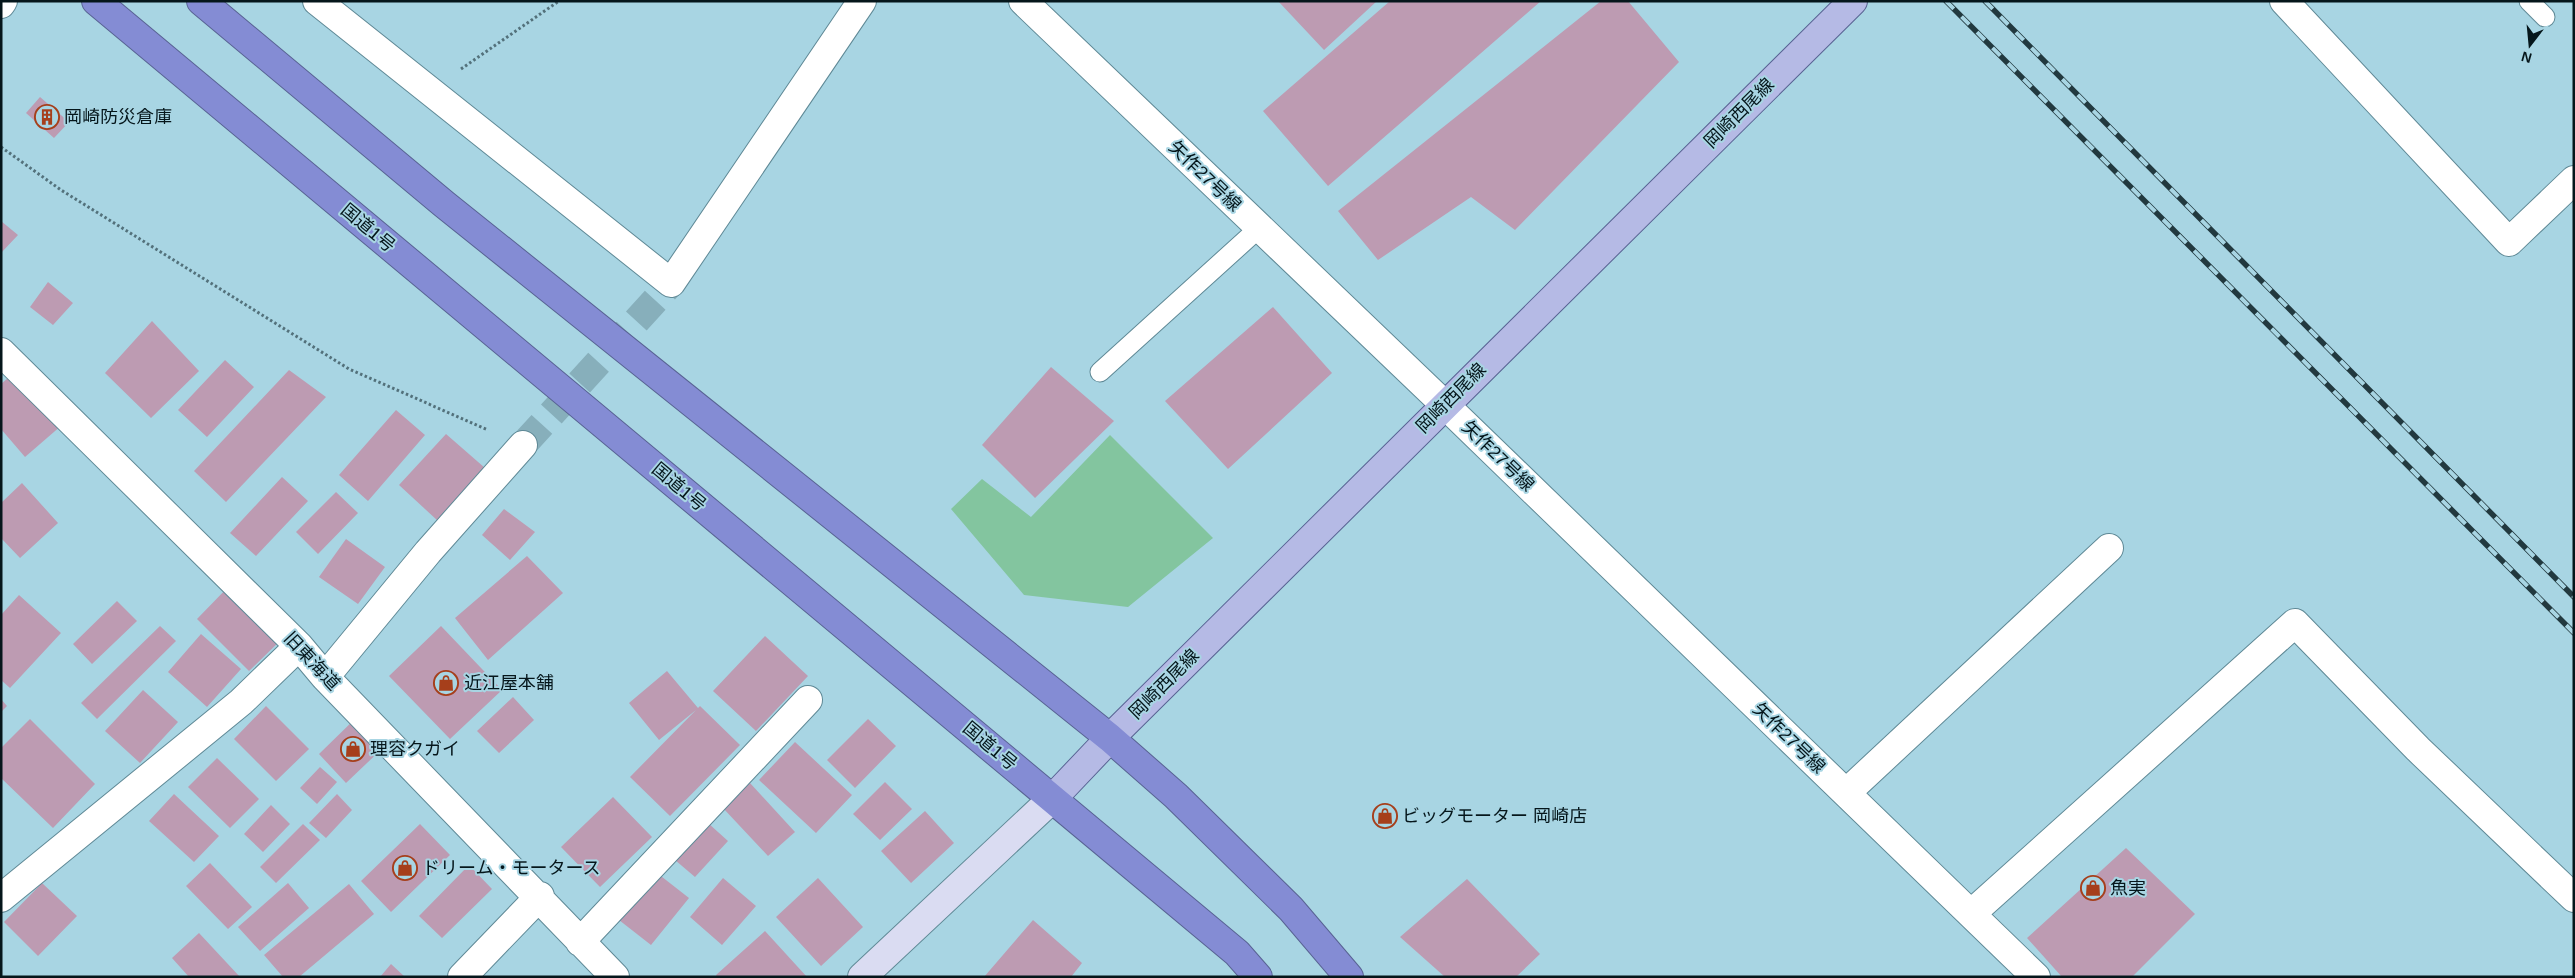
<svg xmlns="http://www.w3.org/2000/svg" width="2575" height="978" font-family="Arial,'Noto Sans JP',sans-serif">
  <rect width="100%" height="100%" fill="#a8d5e3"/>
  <!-- green -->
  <path fill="#83c59f" d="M1110,435L1213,538L1128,607L1024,595L951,509L982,479L1031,517Z"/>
  <!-- building -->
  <path fill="#bd9bb2" d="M1278,1H1377L1324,50Z
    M1390,1H1541L1328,186L1263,111Z
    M1601,1H1628L1679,62L1515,230L1471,197L1378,260L1338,211Z
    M40,97L69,122L54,138L26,113Z
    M1,221L18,235L1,253Z
    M48,282L73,303L53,325L30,307Z
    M1273,307L1332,373L1228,469L1165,401Z
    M152,321L199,371L151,418L105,373Z
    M225,360L254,387L207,437L178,410Z
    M1051,367L1114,421L1035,498L982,445Z
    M289,370L326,397L226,502L194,471Z
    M15,372L62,425L25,457L1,429V384Z
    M396,410L425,435L368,501L339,475Z
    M446,434L485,468L438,521L399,485Z
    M282,477L308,501L256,556L230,533Z
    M22,483L58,523L20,558L1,538V503Z
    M336,492L358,513L318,554L296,532Z
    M504,509L535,532L510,560L482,535Z
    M346,539L385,567L358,604L319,577Z
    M527,556L563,593L488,660L455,618Z
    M231,584L284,637L249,671L197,619Z
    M19,595L61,633L10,688L1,680V615Z
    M117,601L137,621L92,664L73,644Z
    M160,626L176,641L97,719L81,703Z
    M441,626L502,690L450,739L389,676Z
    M201,634L241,669L207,707L168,672Z
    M765,636L808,676L756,731L713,691Z
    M667,671L698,708L700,706L740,745L670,816L630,777L696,710L659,740L629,703Z
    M143,690L178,722L140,763L105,731Z
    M513,697L534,720L499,753L477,731Z
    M1,699L7,706L1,712Z
    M266,706L309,749L276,781L234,739Z
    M359,715L387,744L346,783L319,754Z
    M30,719L95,784L53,828L1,778V748Z
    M868,719L896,746L855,788L827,760Z
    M795,742L852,795L816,833L759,780Z
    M217,758L259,799L230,828L188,787Z
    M320,767L337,782L317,804L300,788Z
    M885,782L912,809L880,840L853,814Z
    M750,783L795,832L768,856L723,808Z
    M174,794L219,836L194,862L149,821Z
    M337,794L352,810L326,838L309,823Z
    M613,797L652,837L600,887L561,847Z
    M271,805L290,824L263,852L244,834Z
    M925,811L954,843L911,883L881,851Z
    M708,823L728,841L695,877L675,860Z
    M303,824L320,840L276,883L260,867Z
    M420,824L450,855L391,912L361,881Z
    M2126,848L2195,914L2132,977H2062L2027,938Z
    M210,863L252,907L228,929L186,886Z
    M469,865L492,889L442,938L419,916Z
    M657,873L689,898L651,945L619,920Z
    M723,878L756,906L722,945L690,917Z
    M818,878L863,927L821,966L776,917Z
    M1467,879L1540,954L1516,977H1445L1400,937Z
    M42,883L77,916L38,956L4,922Z
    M288,883L309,908L260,951L238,927Z
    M349,884L374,914L299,977H283L264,955Z
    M1033,920L1082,963L1071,977H984Z
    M765,931L807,977H717L716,975Z
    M199,933L240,977H189L172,958Z
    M391,964L405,977H380Z"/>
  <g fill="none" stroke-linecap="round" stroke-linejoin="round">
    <!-- street-tunnel -->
    <path stroke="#87afbb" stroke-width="28" stroke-dasharray="28 14" stroke-linecap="butt" d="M523,445L671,283"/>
    <defs>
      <path id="lane" d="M2529,1L2545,17
        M1100,372L1259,228"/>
      <path id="street" d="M317,1L671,283L862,1
        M1023,1L1445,405L2036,977
        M2284,1L2509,242L2574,180
        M1,4L3,1
        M1,352L299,646L325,677L615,977
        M325,677L428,552L523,445
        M1846,793L2109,548
        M1,898L241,702L299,646
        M1972,913L2295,623L2418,749L2574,898
        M580,942L808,700
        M462,977L540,896"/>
      <path id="secondary" d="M862,977L1053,798"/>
      <path id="primary" d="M1053,798L1110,738L1853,1"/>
      <path id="highway" d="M96,1L1237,953L1258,977
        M201,1L444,204L1110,738L1176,796L1291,909L1349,977"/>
    </defs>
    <!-- lane casing -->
    <use href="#lane" stroke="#5f8996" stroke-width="21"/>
    <!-- street casing -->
    <use href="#street" stroke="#5f8996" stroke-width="30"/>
    <!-- secondary casing -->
    <use href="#secondary" stroke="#5f8996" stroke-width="30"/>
    <!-- primary casing -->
    <use href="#primary" stroke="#586393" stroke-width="30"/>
    <!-- highway casing -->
    <use href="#highway" stroke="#586393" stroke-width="30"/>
    <!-- path -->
    <path stroke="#53717b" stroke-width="3" stroke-dasharray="2.5 2.5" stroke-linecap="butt" d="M461,69L559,1
      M1,147L61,190L349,369L488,430"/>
    <!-- lane -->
    <use href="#lane" stroke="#fff" stroke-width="19"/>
    <!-- street -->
    <use href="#street" stroke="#fff" stroke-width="28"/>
    <!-- secondary -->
    <use href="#secondary" stroke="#dadcf2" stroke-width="28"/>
    <!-- primary -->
    <use href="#primary" stroke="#b5bae5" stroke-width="28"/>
    <!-- highway -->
    <use href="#highway" stroke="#848cd4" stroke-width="28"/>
    <defs>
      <path id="rail" d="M1946,1L2574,633
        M1985,1L2574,597"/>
    </defs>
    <!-- rail casing -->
    <use href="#rail" stroke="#22393f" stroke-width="5.5"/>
    <!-- rail -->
    <use href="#rail" stroke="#a8d5e3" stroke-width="4" stroke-dasharray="11" stroke-linecap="butt"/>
  </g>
  <!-- icons -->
  <defs>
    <symbol id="building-ring" viewBox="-11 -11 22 22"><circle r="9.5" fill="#a8d5e3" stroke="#a63f1b" stroke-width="1.5"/><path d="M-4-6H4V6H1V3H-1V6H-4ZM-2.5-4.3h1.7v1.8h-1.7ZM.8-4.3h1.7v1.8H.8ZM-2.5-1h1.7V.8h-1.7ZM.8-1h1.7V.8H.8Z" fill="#a63f1b"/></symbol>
    <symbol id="shop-ring" viewBox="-11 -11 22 22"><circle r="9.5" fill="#a8d5e3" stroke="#a63f1b" stroke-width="1.5"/><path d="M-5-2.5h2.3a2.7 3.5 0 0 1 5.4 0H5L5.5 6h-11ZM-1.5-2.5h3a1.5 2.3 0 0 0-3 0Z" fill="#a63f1b"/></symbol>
  </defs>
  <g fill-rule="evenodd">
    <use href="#building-ring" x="33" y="103" width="28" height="28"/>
    <use href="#shop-ring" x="432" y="669" width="28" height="28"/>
    <use href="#shop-ring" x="339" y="735" width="28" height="28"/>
    <use href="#shop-ring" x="1371" y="802" width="28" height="28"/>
    <use href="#shop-ring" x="391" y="854" width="28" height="28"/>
    <use href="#shop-ring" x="2079" y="874" width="28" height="28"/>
  </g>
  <g text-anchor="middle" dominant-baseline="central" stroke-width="4" stroke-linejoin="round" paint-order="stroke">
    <!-- street labels -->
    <g font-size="18" fill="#05161b" stroke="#a8d5e3">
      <text transform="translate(1739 113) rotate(-45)">岡崎西尾線</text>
      <text transform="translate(1205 176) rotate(44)">矢作27号線</text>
      <text transform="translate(368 228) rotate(40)">国道1号</text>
      <text transform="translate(1451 398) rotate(-45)">岡崎西尾線</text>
      <text transform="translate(1498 456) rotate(44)">矢作27号線</text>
      <text transform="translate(679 487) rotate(40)">国道1号</text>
      <text transform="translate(312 661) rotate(47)">旧東海道</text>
      <text transform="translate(1164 684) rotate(-45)">岡崎西尾線</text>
      <text transform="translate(1789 738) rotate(44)">矢作27号線</text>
      <text transform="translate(990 746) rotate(40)">国道1号</text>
    </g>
    <!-- poi labels -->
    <g font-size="18" fill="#05161b" stroke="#a8d5e3" text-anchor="start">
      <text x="64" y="117">岡崎防災倉庫</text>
      <text x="464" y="683">近江屋本舗</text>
      <text x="370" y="749">理容クガイ</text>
      <text x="1402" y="816">ビッグモーター 岡崎店</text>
      <text x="422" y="868">ドリーム・モータース</text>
      <text x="2110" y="888">魚実</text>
    </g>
  </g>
  <!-- border -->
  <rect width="2575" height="978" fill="none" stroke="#05161b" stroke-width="5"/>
  <!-- north arrow -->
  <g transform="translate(2530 45) rotate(196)" stroke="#a8d5e3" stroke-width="4" paint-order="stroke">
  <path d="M0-4L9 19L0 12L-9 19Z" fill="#05161b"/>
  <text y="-8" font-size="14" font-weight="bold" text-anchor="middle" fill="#05161b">N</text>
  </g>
</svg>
